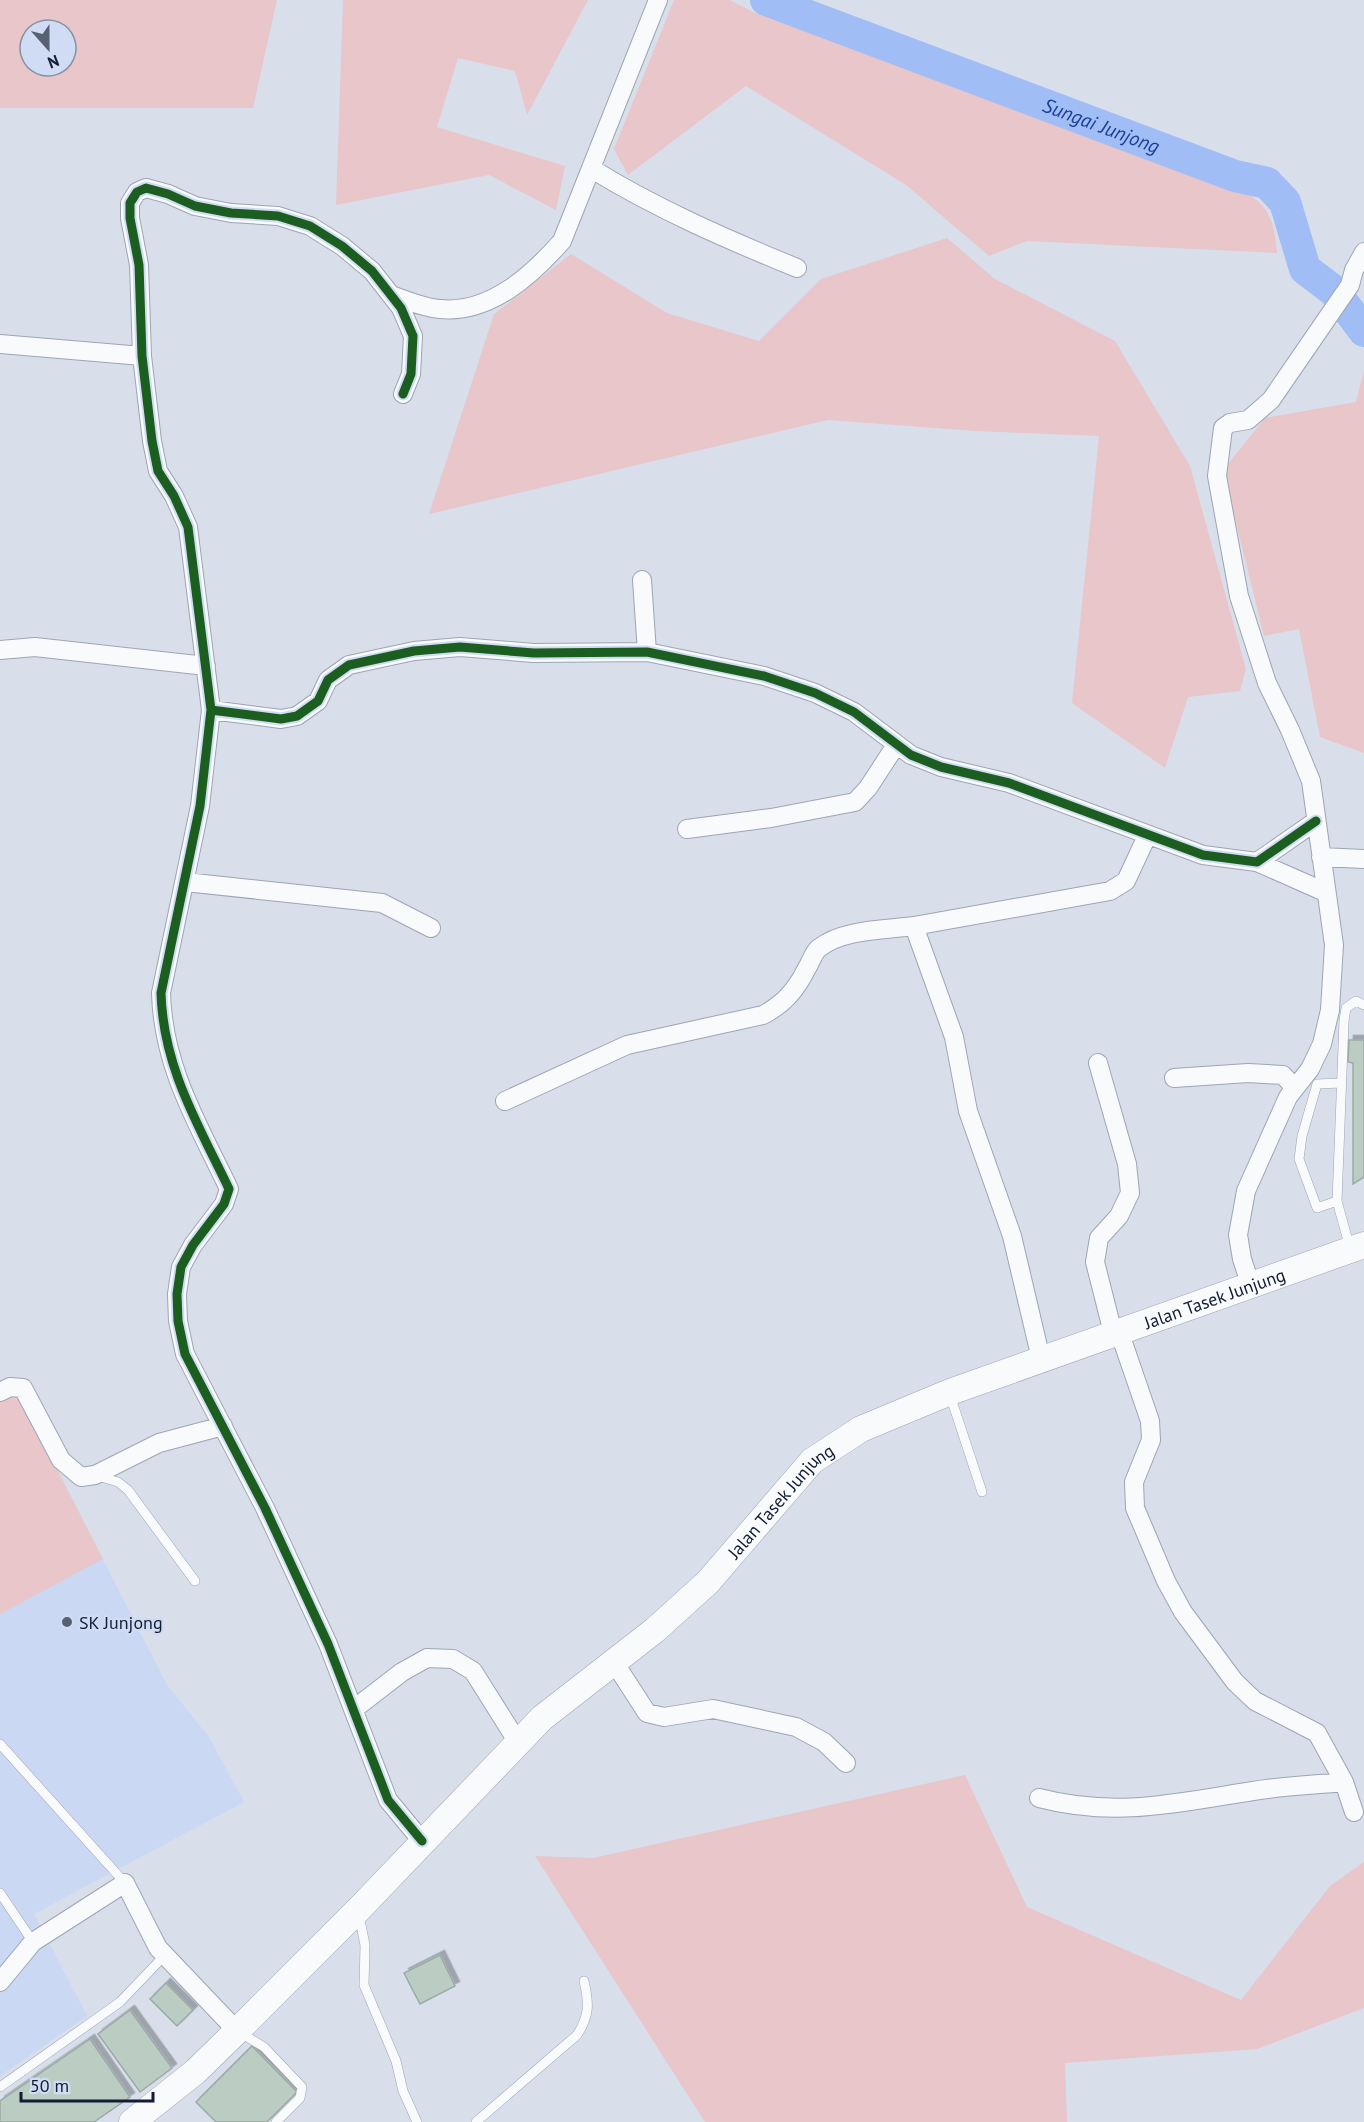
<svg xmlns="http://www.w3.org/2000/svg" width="1364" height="2122" font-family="'PT Sans',sans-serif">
  <defs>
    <filter id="shadow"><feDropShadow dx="4.5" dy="-4.5" stdDeviation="0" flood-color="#0004"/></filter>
  </defs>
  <rect width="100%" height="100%" fill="#d8dfeb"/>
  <!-- built -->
  <path fill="#cad8f3" d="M18,1393L167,1685L209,1737L244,1802L34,1914L87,2016L0,2076V1402Z"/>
  <!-- green -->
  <path fill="#e8c6c9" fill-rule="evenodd" d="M0,0H277L253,108H0ZM30,30H66V66H30Z
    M343,0H588L527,115L515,71L458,58L437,127L565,166L556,210L489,175L336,205Z
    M674,0H730L755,13L1223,180C1263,201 1273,207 1277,253L1027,241L989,256L906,185L746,86L628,175L614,149Z
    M947,238L995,279L1115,341L1190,466L1246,669L1240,691L1188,697L1165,768L1072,703L1099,436L976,431L828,420L429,514L494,314L571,254L667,313L759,341L821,279Z
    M1364,371V753L1320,737L1299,629L1264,636L1223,470L1265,418L1356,402Z
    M18,1393L103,1559L0,1614V1402Z
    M965,1775L1027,1907L1241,2000L1330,1886L1364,1862V2008L1257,2049L1065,2063L1067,2122H705L535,1856L593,1858Z"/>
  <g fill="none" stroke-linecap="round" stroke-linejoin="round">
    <!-- river -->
    <path stroke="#a1bdf6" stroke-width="32" id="s1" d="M766,0L1235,176L1267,183L1285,202L1305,269L1334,291L1364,331"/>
  </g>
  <!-- building -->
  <path fill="#bbccc3" stroke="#9da9a5" stroke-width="1.5" filter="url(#shadow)" d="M1349,1040H1364V1177L1353,1184V1063L1348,1062Z
    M440,1955L455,1986L420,2004L404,1973Z
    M166,1983L193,2010L177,2026L150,1999Z
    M130,2010L172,2068L140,2092L98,2034Z
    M90,2039L130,2097L94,2122H0V2101Z
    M252,2046L297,2092L267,2122H216L196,2102Z"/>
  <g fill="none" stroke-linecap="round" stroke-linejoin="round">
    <defs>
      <path id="service" d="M1337,1201L1317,1208L1299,1159L1302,1136L1317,1084L1341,1083
        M1350,1248L1337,1201L1344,1021L1346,1008L1356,1001L1364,1005
        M950,1395L982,1492
        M98,1476L118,1482L128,1490L195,1581
        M0,1744L125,1883
        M0,1893L33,1942
        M359,1915L365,1945L364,1985L396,2061L403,2091L417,2122
        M239,2032L264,2047L302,2087L300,2098L276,2122
        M0,2087L120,2002L165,1955
        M476,2122L577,2035C590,2015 589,2003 584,1981"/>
      <path id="minor" d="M592,169C657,209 726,239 797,268
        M391,295C406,300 424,308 440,309C490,314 532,275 562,241L658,0
        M0,344L142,356
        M403,394L411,374L413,336L401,308L372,271L342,246L310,226L278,216L231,213L195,206L168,194L146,188L137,192L130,203V218L139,265L142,356L152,441L158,471L174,496L188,527L211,710L200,806L161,993C163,1067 198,1124 229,1189L224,1204L193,1245L181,1267L177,1294L178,1321L185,1354L265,1508L328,1644L388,1800L422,1841
        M642,580L647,652
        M0,650L35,647L206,666
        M211,710L281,719L297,716L318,701L328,680L349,665L414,651L460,647L534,653L647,652L764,676L815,693L854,712L911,755L941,767L1009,783L1203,855L1257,862L1316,821
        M687,829L771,818L855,802L868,788L896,745
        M1321,857L1364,859
        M1257,862L1325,892
        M185,882L382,903L431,928
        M1098,1063L1127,1164L1130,1193L1119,1216L1099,1238L1095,1262L1113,1333
        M1174,1078L1248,1073L1283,1075L1295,1088
        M505,1101L627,1045L763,1015C784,1004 796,990 807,968C811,962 813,953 819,948C843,929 885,930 914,926
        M1251,1286L1242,1259L1238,1235L1246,1191L1288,1097L1310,1069L1322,1044L1330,1010L1334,945L1311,781L1290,730L1267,683L1239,596L1217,476L1223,428L1230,423L1248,420L1271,400L1350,285L1354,270L1364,252
        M1119,1331L1150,1421L1151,1440L1134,1482L1135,1508L1166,1581L1183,1612L1235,1682L1255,1701L1317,1733L1344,1782L1354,1812
        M1041,1359L1012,1236L968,1111L954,1037L914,926L1110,891L1126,881L1147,836
        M0,1392L10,1387L23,1388L61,1460L81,1477L95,1475L159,1443L223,1426
        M614,1662L647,1713L664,1717L713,1709L796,1727L824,1742L846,1763
        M354,1709L402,1672L427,1658L453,1659L473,1671L517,1741
        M1039,1798C1116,1818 1176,1803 1253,1791C1283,1786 1314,1785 1344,1782
        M0,1982L33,1942L125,1883L158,1948L237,2031"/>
      <g id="secondary">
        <path id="s2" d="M132,2122L195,2072L237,2031L358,1910L542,1718L655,1630L708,1582L812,1461L861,1429L950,1392L1364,1245"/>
      </g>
    </defs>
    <!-- service casing -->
    <use href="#service" stroke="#9da5b5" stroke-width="10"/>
    <!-- minor casing -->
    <use href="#minor" stroke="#9da5b5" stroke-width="20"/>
    <!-- secondary casing -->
    <use href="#secondary" stroke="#9da5b5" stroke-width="27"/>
    <!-- service -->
    <use href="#service" stroke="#f9fafc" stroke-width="9"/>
    <!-- minor -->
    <use href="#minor" stroke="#f9fafc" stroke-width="18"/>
    <!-- secondary -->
    <use href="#secondary" stroke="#f9fafc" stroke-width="26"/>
    <defs>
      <path id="cycleway" d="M403,394L411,374L413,336L401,308L372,271L342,246L310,226L278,216L231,213L195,206L168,194L146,188L137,192L130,203V218L139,265L142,356L152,441L158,471L174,496L188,527L211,710L200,806L161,993C163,1067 198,1124 229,1189L224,1204L193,1245L181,1267L177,1294L178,1321L185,1354L265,1508L328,1644L388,1800L422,1841
        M211,710L281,719L297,716L318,701L328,680L349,665L414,651L460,647L534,653L647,652L764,676L815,693L854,712L911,755L941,767L1009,783L1203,855L1257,862L1316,821"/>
    </defs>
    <!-- cycleway casing -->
    <use href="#cycleway" stroke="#d0dcf3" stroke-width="13"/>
    <!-- cycleway -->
    <use href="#cycleway" stroke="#1b5e20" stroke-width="9"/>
  </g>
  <!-- markers -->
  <circle fill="#576173" stroke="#d0dcf3" stroke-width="2" cx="67" cy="1622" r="6"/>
  <g text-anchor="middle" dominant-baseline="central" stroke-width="4.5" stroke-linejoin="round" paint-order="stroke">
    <!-- street labels -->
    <g font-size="18" fill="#121d32" stroke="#d0dcf3">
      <text stroke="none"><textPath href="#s2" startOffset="1386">Jalan Tasek Junjung</textPath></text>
      <text stroke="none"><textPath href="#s2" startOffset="900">Jalan Tasek Junjung</textPath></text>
    </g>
    <!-- poi labels -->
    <g font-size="18" fill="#121d32" stroke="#d0dcf3" text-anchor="start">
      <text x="79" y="1622">SK Junjong</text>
    </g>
    <!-- water labels -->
    <g font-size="20" font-style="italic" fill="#1b3f96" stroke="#d0dcf3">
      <text stroke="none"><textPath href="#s1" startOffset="358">Sungai Junjong</textPath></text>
    </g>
  </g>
  <!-- north arrow -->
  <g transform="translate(48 48) rotate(159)"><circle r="28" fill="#d0dcf3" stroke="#8490a6" stroke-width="1.5"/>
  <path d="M0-4.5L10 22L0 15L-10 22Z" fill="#576173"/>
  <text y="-9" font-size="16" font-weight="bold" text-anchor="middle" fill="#121d32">N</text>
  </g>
  <!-- scale -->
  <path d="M21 2092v9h132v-9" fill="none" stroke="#121d32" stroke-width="3"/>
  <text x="30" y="2092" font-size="18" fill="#121d32" stroke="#d0dcf3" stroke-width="4.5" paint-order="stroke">50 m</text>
</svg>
